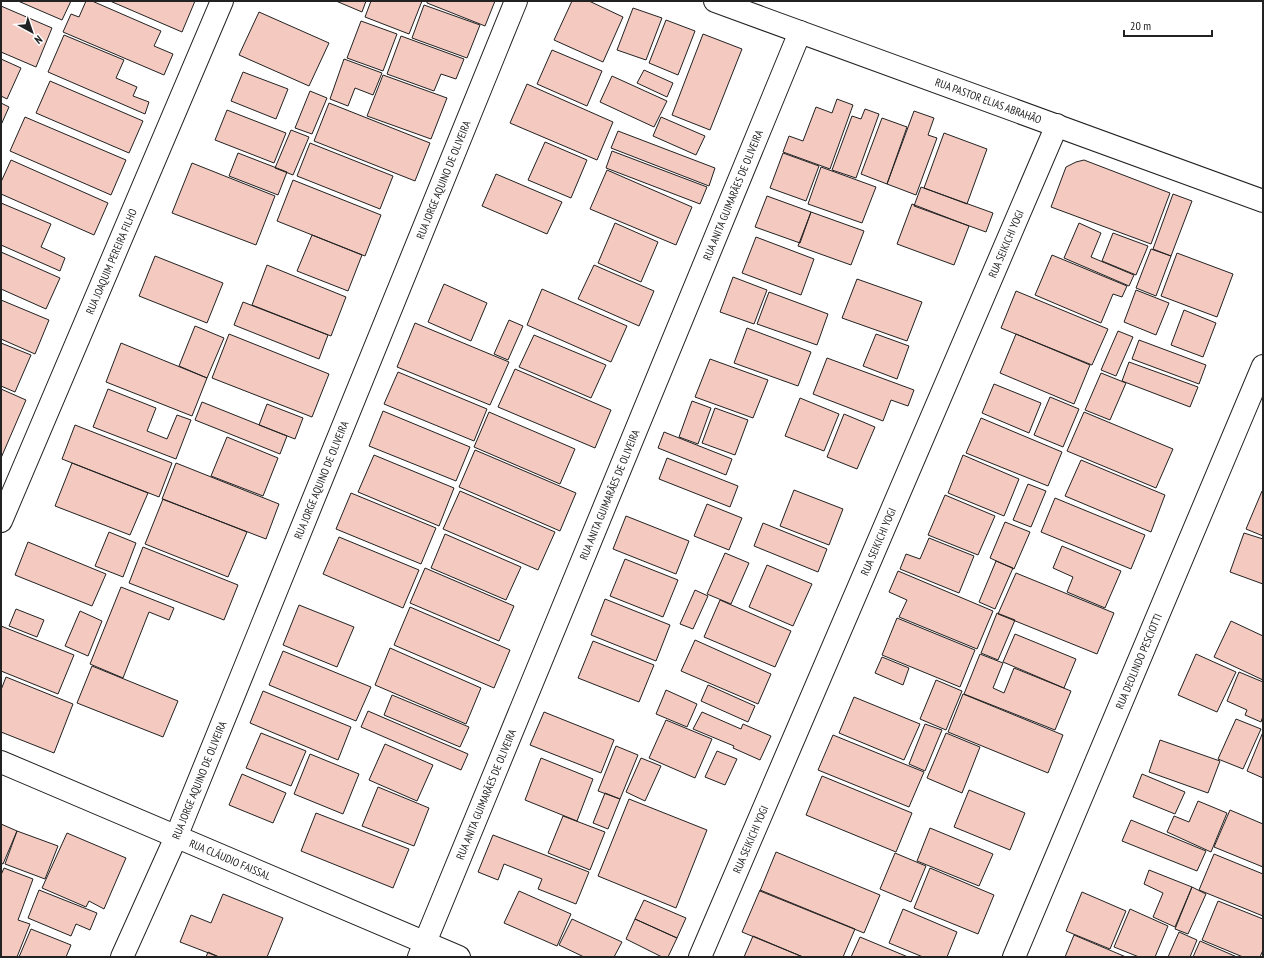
<svg xmlns="http://www.w3.org/2000/svg" width="1264" height="958" font-family="'PT Sans Narrow',sans-serif">
  <rect width="100%" height="100%" fill="#fff"/>
  <!-- building -->
  <path fill="#f3c9c0" stroke="#222" d="M18,1H71L62,20Z
    M86,1H92L161,31L154,46L173,54L164,75L63,32L71,14L79,17Z
    M110,1H195L182,32Z
    M336,1H366L362,12Z
    M371,1H422L409,34L365,17Z
    M427,1H495L485,26L427,3Z
    M572,1H589L623,17L603,62L554,40Z
    M424,5L480,25L467,58L412,38Z
    M1,6L52,28L36,67L1,52Z
    M633,8L662,18L646,60L617,50Z
    M259,12L329,43L309,86L239,55Z
    M666,20L695,31L678,75L649,63Z
    M361,21L397,34L383,71L347,58Z
    M703,34L742,49L710,130L672,115Z
    M64,35L124,60L116,78L137,87L133,96L149,102L145,114L48,72Z
    M401,36L464,59L456,79L441,74L434,91L387,74Z
    M552,50L602,71L587,106L537,84Z
    M1,59L21,68L7,99L1,96Z
    M344,59L382,73L373,95L355,88L348,106L330,99Z
    M644,70L673,83L667,97L637,83Z
    M243,72L288,89L276,119L231,101Z
    M383,75L447,98L431,139L367,116Z
    M612,76L667,101L654,127L600,102Z
    M50,81L143,121L129,153L36,113Z
    M527,84L613,122L597,160L510,123Z
    M310,91L327,98L312,134L295,128Z
    M837,99L853,105L830,169L783,152L789,136L803,141L816,107L832,113Z
    M1,103L9,107L1,125Z
    M329,103L430,143L415,181L314,141Z
    M865,109L879,114L856,178L832,170L852,116L861,119Z
    M227,110L286,133L274,163L215,140Z
    M914,111L934,118L928,135L937,138L916,195L887,184Z
    M25,117L126,160L111,195L10,151Z
    M661,117L705,136L696,155L653,136Z
    M882,118L907,127L887,184L861,174Z
    M291,130L309,137L293,175L275,168Z
    M618,131L715,168L709,186L611,148Z
    M944,133L987,149L967,204L924,188Z
    M545,142L587,160L571,198L528,180Z
    M310,143L393,176L380,209L297,176Z
    M612,151L707,187L700,204L606,168Z
    M238,153L287,172L278,195L229,176Z
    M783,153L819,166L806,201L770,188Z
    M11,160L108,203L94,235L1,194V182Z
    M1084,160L1170,193L1151,244L1051,207L1066,167L1076,162Z
    M192,163L275,196L256,245L172,213Z
    M821,167L876,187L862,223L808,204Z
    M607,170L692,207L676,245L590,209Z
    M496,174L562,202L547,234L482,206Z
    M293,180L381,215L365,256L277,221Z
    M921,187L993,213L986,232L914,206Z
    M1173,194L1192,201L1171,256L1153,249Z
    M767,196L811,212L800,243L755,227Z
    M1,203L51,224L41,247L65,258L60,271L1,245Z
    M912,204L969,226L954,265L897,244Z
    M811,212L864,231L851,265L798,246Z
    M615,223L658,242L641,282L598,263Z
    M1079,223L1101,233L1091,257L1134,275L1129,286L1064,258Z
    M1113,233L1148,246L1136,275L1102,261Z
    M312,235L362,255L348,291L297,271Z
    M756,237L814,259L801,295L742,273Z
    M1151,249L1171,256L1156,296L1136,288Z
    M1,252L60,278L46,309L1,289Z
    M1177,253L1233,274L1217,317L1161,296Z
    M1052,255L1127,286L1122,297L1113,294L1101,323L1035,295Z
    M155,256L223,283L207,323L139,296Z
    M267,265L346,297L331,336L252,305Z
    M594,265L654,291L639,326L578,299Z
    M733,277L767,290L754,324L720,312Z
    M857,279L922,302L907,341L842,318Z
    M444,284L487,303L471,341L428,322Z
    M542,289L627,326L611,362L527,325Z
    M1136,290L1169,303L1156,335L1124,322Z
    M1016,291L1108,329L1092,365L1001,328Z
    M769,292L828,314L817,345L757,324Z
    M1,300L49,320L35,354L1,339Z
    M243,302L328,335L319,359L234,325Z
    M1184,310L1216,323L1203,357L1171,345Z
    M509,320L523,326L508,360L494,354Z
    M415,323L509,362L490,405L397,367Z
    M195,326L224,338L207,378L179,366Z
    M747,328L811,352L798,386L734,363Z
    M1118,331L1133,337L1116,376L1101,370Z
    M229,334L329,374L312,417L212,378Z
    M876,334L909,346L897,379L863,366Z
    M1016,334L1090,365L1074,404L1000,373Z
    M534,335L606,365L591,398L519,367Z
    M1139,340L1206,365L1199,384L1132,359Z
    M1,343L31,355L15,392L1,386Z
    M121,343L207,378L192,416L106,382Z
    M827,358L914,390L908,406L891,400L883,421L813,394Z
    M710,359L768,380L753,418L695,397Z
    M1129,362L1198,387L1190,407L1122,381Z
    M515,369L611,410L595,448L498,407Z
    M398,372L487,409L474,441L384,404Z
    M1101,373L1126,383L1110,420L1085,410Z
    M994,384L1041,403L1029,433L982,413Z
    M1,389L26,400L1,458Z
    M108,389L156,408L147,431L167,439L177,415L191,420L176,459L93,427Z
    M1050,397L1079,409L1063,447L1034,435Z
    M800,398L839,414L824,451L785,436Z
    M692,401L711,408L698,444L679,437Z
    M202,402L287,436L280,454L195,420Z
    M267,404L303,418L295,439L259,425Z
    M715,408L748,420L735,455L702,443Z
    M383,411L470,447L456,481L369,446Z
    M489,412L575,449L560,484L474,447Z
    M1084,412L1173,449L1156,488L1067,451Z
    M844,414L875,427L857,469L827,457Z
    M981,418L1062,452L1048,486L966,453Z
    M75,425L172,463L159,497L62,459Z
    M664,432L732,459L726,475L658,448Z
    M227,437L278,458L263,496L211,476Z
    M475,450L576,493L560,531L459,487Z
    M374,455L454,488L439,526L358,492Z
    M963,455L1019,479L1004,516L948,493Z
    M667,458L738,486L730,507L659,479Z
    M1081,460L1165,495L1151,532L1065,496Z
    M72,463L148,493L130,535L55,506Z
    M176,463L279,504L266,539L162,499Z
    M1028,484L1046,491L1031,527L1013,520Z
    M794,490L843,509L829,545L780,526Z
    M460,491L555,532L538,570L443,529Z
    M1262,491L1263,492V536L1246,529Z
    M351,493L436,528L421,564L336,529Z
    M945,495L995,516L978,555L928,535Z
    M1055,498L1145,535L1131,569L1041,532Z
    M163,499L247,532L228,577L145,544Z
    M707,504L742,518L729,550L694,536Z
    M626,516L689,541L676,574L613,549Z
    M1005,522L1030,532L1014,569L990,558Z
    M763,523L827,549L818,572L754,546Z
    M109,532L136,543L123,577L95,566Z
    M1244,533L1263,539V584L1230,572Z
    M445,534L521,567L506,600L431,568Z
    M339,537L419,570L403,608L323,574Z
    M929,538L974,556L959,593L900,569L906,554L920,559Z
    M28,542L106,574L92,606L15,575Z
    M1062,546L1121,571L1105,608L1067,592L1073,577L1053,568Z
    M143,547L238,585L224,620L129,583Z
    M725,553L749,563L731,604L707,594Z
    M625,559L678,580L663,617L610,596Z
    M996,561L1013,568L995,609L979,602Z
    M767,565L812,584L793,626L749,607Z
    M425,568L514,606L499,641L410,603Z
    M898,571L993,611L977,649L899,617L907,600L889,592Z
    M1016,573L1114,613L1097,654L998,614Z
    M121,587L174,608L169,620L149,612L123,678L90,664Z
    M695,590L708,596L693,629L680,624Z
    M605,599L670,625L656,661L591,635Z
    M720,600L791,631L775,667L704,637Z
    M299,605L354,627L337,667L283,645Z
    M410,607L510,650L494,688L394,645Z
    M16,609L44,620L37,637L9,626Z
    M80,611L102,621L88,656L65,646Z
    M997,613L1015,620L998,660L981,653Z
    M897,618L975,650L960,687L882,655Z
    M1231,621L1263,636V680L1214,657Z
    M1,626L74,655L58,694L1,671Z
    M1015,634L1076,659L1064,688L1003,662Z
    M695,640L771,674L758,704L681,671Z
    M593,641L654,665L639,702L578,678Z
    M390,648L481,688L466,724L375,685Z
    M283,651L371,687L356,721L269,685Z
    M980,654L1003,663L993,688L1004,693L1014,668L1071,691L1055,730L964,694Z
    M1196,654L1236,672L1217,712L1178,695Z
    M882,657L909,668L903,685L875,673Z
    M92,666L178,701L163,737L77,703Z
    M1239,672L1263,682V716L1261,722L1245,715L1247,710L1227,701Z
    M6,677L73,704L54,753L1,732V690Z
    M936,680L962,691L946,730L920,719Z
    M708,685L755,706L748,722L701,701Z
    M666,690L697,704L687,727L656,714Z
    M263,691L351,727L338,760L250,723Z
    M963,694L1063,735L1048,773L948,732Z
    M392,695L469,727L460,747L384,715Z
    M854,697L920,724L904,760L839,733Z
    M368,711L468,754L461,770L361,727Z
    M544,712L614,740L601,773L530,745Z
    M702,712L741,729L743,724L771,736L760,760L733,748L734,746L693,729Z
    M1236,719L1261,729L1243,769L1218,759Z
    M666,720L712,739L695,778L649,758Z
    M925,724L942,730L925,771L909,764Z
    M1263,732V778L1247,771Z
    M261,733L306,751L291,786L246,768Z
    M946,733L980,747L962,793L927,778Z
    M833,735L924,772L909,807L818,770Z
    M1160,740L1220,761L1208,793L1149,772Z
    M385,744L433,765L417,801L369,780Z
    M616,746L638,755L620,799L598,791Z
    M717,751L737,759L725,785L705,777Z
    M310,754L359,774L343,814L294,794Z
    M541,758L593,779L577,821L525,800Z
    M641,758L661,766L645,801L626,792Z
    M242,774L286,793L273,823L229,805Z
    M1142,774L1185,792L1175,814L1133,797Z
    M822,776L912,813L896,852L806,815Z
    M378,787L429,808L414,846L362,826Z
    M969,790L1025,813L1010,850L954,827Z
    M605,793L620,799L608,829L593,823Z
    M629,799L707,830L676,908L598,876Z
    M1198,801L1227,813L1211,852L1167,832L1174,816L1189,822Z
    M1230,810L1263,824V867L1214,847Z
    M316,813L409,849L393,888L301,851Z
    M563,816L605,832L590,870L548,853Z
    M1131,820L1206,851L1197,871L1122,841Z
    M1,824L17,831L3,864L1,863Z
    M930,828L993,854L979,886L917,861Z
    M17,831L58,846L45,879L5,864Z
    M67,833L126,858L104,909L89,901L86,907L42,888Z
    M493,835L589,872L576,904L538,889L542,879L504,864L498,880L478,872Z
    M776,852L880,895L864,933L760,891Z
    M895,853L926,866L911,902L880,889Z
    M1214,854L1263,874V916L1199,890Z
    M4,868L33,879L18,920L30,924L17,957H1V875Z
    M930,868L994,895L978,934L914,908Z
    M1149,870L1192,887L1175,927L1153,917L1163,893L1144,884Z
    M1192,887L1206,894L1188,934L1175,929Z
    M39,890L97,913L90,930L76,924L71,936L28,918Z
    M760,890L855,929L843,957H803L742,932Z
    M519,891L571,914L557,946L504,923Z
    M1082,892L1126,911L1110,949L1066,931Z
    M223,894L283,918L267,957H219L180,942L191,915L211,923Z
    M644,900L686,918L677,938L635,919Z
    M1218,901L1263,919V950L1260,957H1243L1202,940Z
    M903,909L957,932L947,957H923L889,943Z
    M1130,909L1168,926L1155,957H1139L1114,947Z
    M572,919L622,942L614,957H584L559,945Z
    M635,919L677,938L668,957H662L626,939Z
    M31,929L71,945L66,957H19Z
    M1179,932L1197,940L1190,957H1168Z
    M1074,935L1126,957H1065Z
    M753,936L803,957H744Z
    M860,937L908,957H851Z
    M1200,941L1237,957H1193Z
    M208,952L219,957H206Z"/>
  <g fill="none" stroke-linecap="round" stroke-linejoin="round">
    <defs>
      <g id="street">
        <path id="s1" d="M715,1L1263,201"/>
        <path id="s2" d="M1,521L222,1"/>
        <path id="s3" d="M1,762L459,957"/>
        <path id="s4" d="M122,957L176,837L516,1"/>
        <path id="s5" d="M419,957L800,32"/>
        <path id="s6" d="M700,957L1057,125"/>
        <path id="s7" d="M1014,957L1263,366"/>
      </g>
    </defs>
    <!-- street casing -->
    <use href="#street" stroke="#222" stroke-width="24"/>
    <!-- street -->
    <use href="#street" stroke="#fff" stroke-width="22"/>
  </g>
  <g text-anchor="middle" dominant-baseline="central" stroke-width="3" stroke-linejoin="round" paint-order="stroke">
    <!-- street labels -->
    <g font-size="11" fill="#222" stroke="#fff">
      <text stroke="none"><textPath href="#s1" startOffset="291">RUA PASTOR ELIAS ABRAHÃO</textPath></text>
      <text stroke="none"><textPath href="#s4" startOffset="841">RUA JORGE AQUINO DE OLIVEIRA</textPath></text>
      <text stroke="none"><textPath href="#s5" startOffset="824">RUA ANITA GUIMARÃES DE OLIVEIRA</textPath></text>
      <text stroke="none"><textPath href="#s6" startOffset="776">RUA SEIKICHI YOGI</textPath></text>
      <text stroke="none"><textPath href="#s2" startOffset="282">RUA JOAQUIM PEREIRA FILHO</textPath></text>
      <text stroke="none"><textPath href="#s4" startOffset="517">RUA JORGE AQUINO DE OLIVEIRA</textPath></text>
      <text stroke="none"><textPath href="#s5" startOffset="500">RUA ANITA GUIMARÃES DE OLIVEIRA</textPath></text>
      <text stroke="none"><textPath href="#s6" startOffset="452">RUA SEIKICHI YOGI</textPath></text>
      <text stroke="none"><textPath href="#s7" startOffset="321">RUA DEOLINDO PESCIOTTI</textPath></text>
      <text stroke="none"><textPath href="#s4" startOffset="193">RUA JORGE AQUINO DE OLIVEIRA</textPath></text>
      <text stroke="none"><textPath href="#s5" startOffset="176">RUA ANITA GUIMARÃES DE OLIVEIRA</textPath></text>
      <text stroke="none"><textPath href="#s6" startOffset="128">RUA SEIKICHI YOGI</textPath></text>
      <text stroke="none"><textPath href="#s3" startOffset="249">RUA CLÁUDIO FAISSAL</textPath></text>
    </g>
  </g>
  <!-- border -->
  <rect width="1264" height="958" fill="none" stroke="#222222" stroke-width="4"/>
  <!-- north arrow -->
  <g transform="translate(32 32) rotate(140)" stroke="#ffffff" stroke-width="3" paint-order="stroke">
  <path d="M0-3L7 15L0 10L-7 15Z" fill="#222222"/>
  <text y="-6" font-size="11" font-weight="bold" text-anchor="middle" fill="#222222">N</text>
  </g>
  <!-- scale -->
  <path d="M1124 30v6h88v-6" fill="none" stroke="#222222" stroke-width="2"/>
  <text x="1130" y="30" font-size="12" fill="#222222" stroke="#ffffff" stroke-width="3" paint-order="stroke">20 m</text>
</svg>
